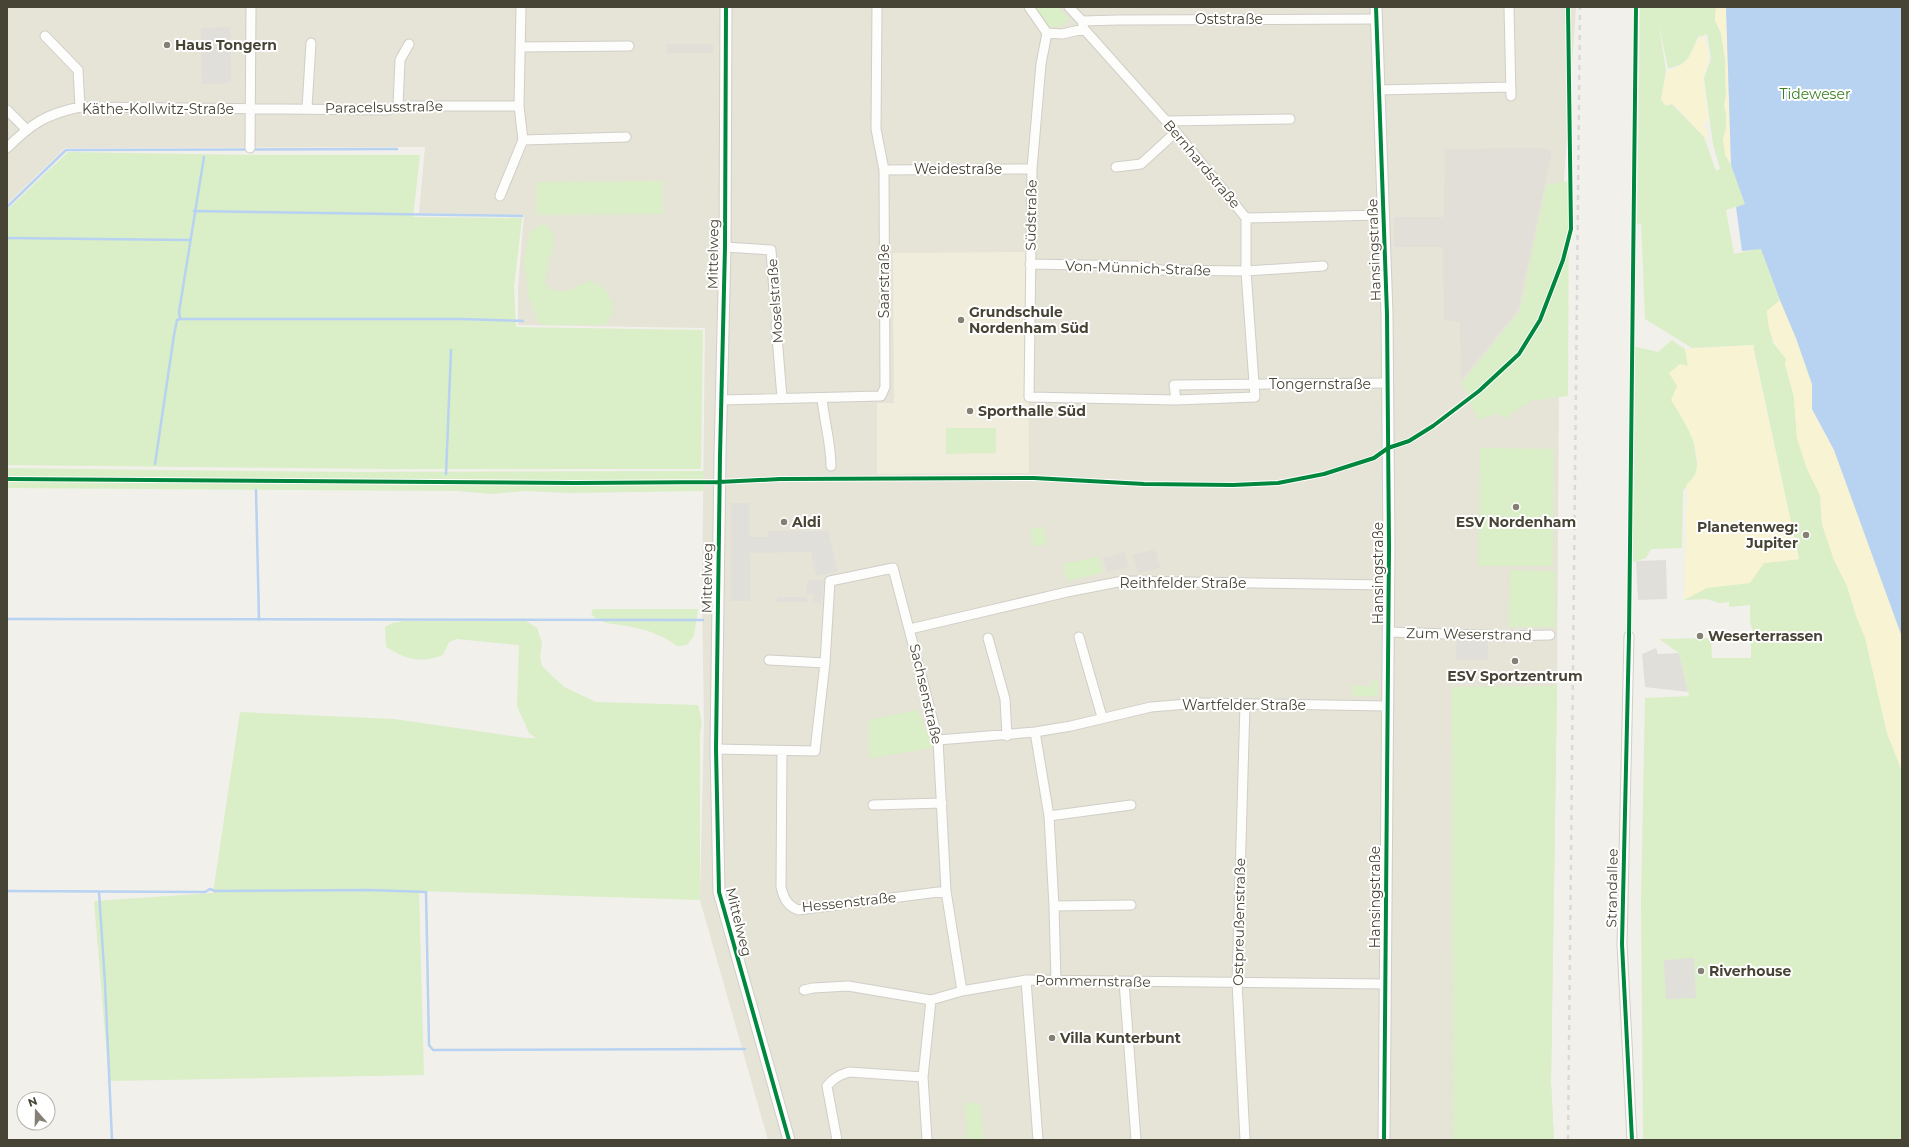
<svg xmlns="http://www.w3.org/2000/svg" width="1909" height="1147" font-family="Montserrat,sans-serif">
  <rect width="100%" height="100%" fill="#f2f0ea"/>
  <!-- residential -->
  <path fill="#e6e3d7" d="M7,7H1576L1560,236L1557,686L1551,1083L1554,1140H768L700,900L704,723L702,595L705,328L518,325V288L524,215L419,213L425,147L65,148L7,204Z"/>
  <!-- industrial -->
  <path fill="#e2dfd8" d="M667,44H713V53H667Z
    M1544,148L1552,151L1518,310L1461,380L1460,322L1444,320L1443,247H1394V217H1444L1445,149Z
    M1155,549L1160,568L1138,573L1133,555Z
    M1125,552L1128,567L1107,572L1103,558Z"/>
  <!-- education -->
  <path fill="#f0eddc" d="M1028,252L1029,473L877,474V403H894L893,253Z"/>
  <!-- green -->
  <path fill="#daeec8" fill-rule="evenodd" d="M1035,7H1058L1069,19L1061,26L1048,27Z
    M1640,7H1716L1715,20L1721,33L1725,59L1726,96L1724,105L1726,113V129L1723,139L1731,164L1726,7H1902V637L1780,301L1767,311L1773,343L1786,359L1785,364L1794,397L1797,438L1808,471L1820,495L1822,524L1834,560L1847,586L1857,618L1865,637L1887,733L1902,771V1140H1643L1641,901L1645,698L1689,696L1679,653L1659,639L1711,638L1712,658H1751V641L1754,634L1750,622V605L1729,607V602L1720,603L1706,599L1684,600L1686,523L1764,563L1799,559L1753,345L1692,348L1645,319L1641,223L1637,225ZM1658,20L1668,68C1689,66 1690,54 1698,37L1707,34L1711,59L1704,78L1713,144L1720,169L1716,171L1704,137L1672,104L1666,106L1661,100L1666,70ZM1739,206L1761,248L1734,254L1726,210Z
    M68,152L257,155H420L413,217L522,218L514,288L516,327L703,330L701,469H386L7,465V210Z
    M663,181V214L537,215V182Z
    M1569,181L1568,396L1530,401L1506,418L1496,414L1478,420L1462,382L1520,311L1546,185Z
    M540,225H548C559,242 552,248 548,265C547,271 546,278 545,284L552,291H568L590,280L606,290C614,305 617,311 605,325H545L538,322L528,296L524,260L530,231Z
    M1672,340L1685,349L1688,366L1672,400L1693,437L1698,471L1683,491L1682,548L1651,549L1646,558L1630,563L1633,346L1658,352Z
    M996,428V453L946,454V428Z
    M1480,448L1554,449L1553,566H1478Z
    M7,468L350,472L704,471L703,491L569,493L525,491L492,494L457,491L7,488Z
    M1043,526L1047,544L1034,547L1030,529Z
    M1099,556L1103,573L1067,581L1063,564Z
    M1510,570L1555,571L1556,627H1509Z
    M593,609H698L694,636L687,645L677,646C663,635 649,631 632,627C619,624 601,625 591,614Z
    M404,621H526L537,628L542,643L540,657L542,666L564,687L596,702L698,705L702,723L700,733V900L419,891L424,1075L109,1081L94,901L213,893L240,712L394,719L525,738H536L529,733L517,706L519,645L457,639L449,642L443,655C420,664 406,659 386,647L385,627L393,623Z
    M1378,680V694L1375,696H1353V684L1357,685V686H1372V681Z
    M1557,686L1551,1083L1554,1140H1453L1452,687Z
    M918,710L933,748L869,758V720Z
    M965,1103H980L984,1140H967Z"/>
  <!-- sand -->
  <path fill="#f8f4d3" d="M1716,7H1726L1731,165L1725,155L1723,139L1726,129V113L1724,105L1726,96L1725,59L1721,33L1715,20Z
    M1701,36L1703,37L1707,48L1708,59L1703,81L1708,120L1703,126L1707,130L1708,138L1704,137L1678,108L1672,104L1666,105L1661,100L1667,71C1694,63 1686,56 1701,36Z
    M1780,300L1796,338L1812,384V409L1834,450L1902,637V771L1887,733L1865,637L1857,618L1847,586L1834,560L1822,524L1820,495L1807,469L1797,438L1794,397L1785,364L1786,359C1773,343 1768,333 1767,311Z
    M1754,345L1753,349L1799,559L1764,563L1750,583L1707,588L1684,600L1687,484C1713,464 1684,421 1671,400L1677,386L1669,373L1680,364L1688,366L1685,349Z"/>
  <!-- parking -->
  <path fill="#e1dfda" d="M230,27L231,83L202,84L201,28Z
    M731,503H749V537H768V531H828L838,571L816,576L811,552L750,553V601H731Z
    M1666,560L1667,599L1638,600L1636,561Z
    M808,579L824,581L821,603L813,602L814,594L806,593Z
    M777,597H807V602H777Z
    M1456,638L1488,639V660H1456Z
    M1656,648L1658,654L1679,653L1688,692L1645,687L1642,654Z
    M1694,958L1696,998L1666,999L1664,960Z"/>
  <!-- water -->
  <path fill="#b8d2f2" d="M1726,7H1902V637L1834,450L1812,409V384L1796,338L1780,300L1761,249L1742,251L1736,207L1745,204L1731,165Z"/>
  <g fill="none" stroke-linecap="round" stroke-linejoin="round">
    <!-- stream -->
    <path stroke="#b8d2f2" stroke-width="2.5" d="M7,207L66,150L397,149
      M194,211L522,216
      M7,238L189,240
      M180,319H461L523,321
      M155,464L174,335L177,320L180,319L179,312L204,157
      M446,474L451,350
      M256,490L259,620
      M7,619L703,620
      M7,891L205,892L210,889L215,891L369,890L426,892L429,1045L433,1050L745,1049
      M99,892L105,983L112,1140"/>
    <defs>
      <path id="minor" d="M1029,7L1047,33L1062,34L1084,29
        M1069,7L1082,21L1084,29L1176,132L1246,218L1384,215
        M1509,7L1511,96
        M1082,21L1118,20L1377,19
        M1047,33L1041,64L1032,169L1029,397L1176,400L1255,397L1246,271V218
        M45,36L78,70L80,107
        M520,47L629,46
        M1378,90L1511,87
        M398,106L400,60L409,44
        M307,108L311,43
        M7,110L26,129
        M1167,121L1290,119
        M523,140L626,137
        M7,148C31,124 46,114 80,107L387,110L398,106H519
        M250,148L251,7
        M1116,167L1141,164L1176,132
        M884,170L1032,169
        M500,196L523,140L519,106L521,7
        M725,247L771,250L774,292
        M1030,264L1136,266L1161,270L1246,271L1323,266
        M776,324L782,398
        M822,398C824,421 831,443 831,466
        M721,400L881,396L885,387L884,170L876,129L877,7
        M1176,400L1174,385L1387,383
        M910,629L1067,592L1123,581L1389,585
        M1388,632L1508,636L1550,635
        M1629,636L1622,944L1632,1140
        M1079,637L1102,717
        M988,638L1005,699L1007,736
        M769,660L825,663
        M1035,732L1049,816L1054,906L1056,981
        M938,740L1035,732L1071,726L1151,707L1200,703L1387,706
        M716,749L815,751L825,663L830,581L893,568L938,740L946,891L962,991
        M782,751L781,887C784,899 787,905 798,910L946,891
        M873,805L942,803
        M1049,816L1131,805
        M1054,906L1131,905
        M1026,980L1038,1140
        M1124,982L1136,1140
        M804,990L813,988L848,986L931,1000L962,991L1026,980L1385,984
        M837,1140L827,1086C833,1078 840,1075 849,1072L923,1077
        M927,1140L923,1077L931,1000
        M1245,1140L1237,982L1245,704"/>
      <path id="tertiary" d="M726,7L725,247L720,456L716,749L719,892L789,1140
        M1376,7L1387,314L1389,547L1384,1140"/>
    </defs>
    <!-- minor casing -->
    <use href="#minor" stroke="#d0cec7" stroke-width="11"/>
    <!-- tertiary casing -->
    <use href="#tertiary" stroke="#d0cec7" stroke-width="13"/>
    <!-- minor -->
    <use href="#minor" stroke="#fdfdfc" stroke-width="9"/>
    <!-- tertiary -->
    <use href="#tertiary" stroke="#fdfdfc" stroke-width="11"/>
    <!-- rail -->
    <path stroke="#d9d9d8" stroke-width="2.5" stroke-dasharray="5 5" stroke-linecap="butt" d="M1568,1140L1580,7"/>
    <defs>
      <path id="cycleway" d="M726,7L725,247L720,456L716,749L719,892L789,1140
        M1376,7L1387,314L1389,547L1384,1140
        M7,479L575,483L719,482L780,479L1034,478L1144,484L1233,485L1278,483L1324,474L1374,458L1388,448L1409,441L1433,426L1479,391L1519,354L1540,320L1563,260L1571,229L1568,7
        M1632,1140L1622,944L1629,636L1636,7"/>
    </defs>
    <!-- cycleway casing -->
    <use href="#cycleway" stroke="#fff" stroke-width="6"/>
    <!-- cycleway -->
    <use href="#cycleway" stroke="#00873e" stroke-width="4"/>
  </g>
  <!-- markers -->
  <g fill="#848074" stroke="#fff" stroke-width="1.5">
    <circle cx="167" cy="45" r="4"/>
    <circle cx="961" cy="320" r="4"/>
    <circle cx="970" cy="411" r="4"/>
    <circle cx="1516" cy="507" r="4"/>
    <circle cx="784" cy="522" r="4"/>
    <circle cx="1806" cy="535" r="4"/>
    <circle cx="1700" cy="636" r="4"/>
    <circle cx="1515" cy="661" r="4"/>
    <circle cx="1701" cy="971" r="4"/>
    <circle cx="1052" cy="1038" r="4"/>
  </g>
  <g text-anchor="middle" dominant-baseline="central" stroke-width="4" stroke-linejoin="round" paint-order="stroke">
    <!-- street labels -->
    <g font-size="14" fill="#484435" stroke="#fff">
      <text x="1229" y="19">Oststraße</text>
      <text transform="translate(384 107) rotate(-1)">Paracelsusstraße</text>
      <text x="158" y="109">Käthe-Kollwitz-Straße</text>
      <text transform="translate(1202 164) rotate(50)">Bernhardstraße</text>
      <text x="958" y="169">Weidestraße</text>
      <text transform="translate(1031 215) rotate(-89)">Südstraße</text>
      <text transform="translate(1374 250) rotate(-92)">Hansingstraße</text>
      <text transform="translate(713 254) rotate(-89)">Mittelweg</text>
      <text transform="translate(1138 268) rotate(2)">Von-Münnich-Straße</text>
      <text transform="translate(884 281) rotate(-90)">Saarstraße</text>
      <text transform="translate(775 301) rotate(-94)">Moselstraße</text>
      <text x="1320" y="384">Tongernstraße</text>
      <text transform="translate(1378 573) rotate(-90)">Hansingstraße</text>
      <text transform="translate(707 578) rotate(-89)">Mittelweg</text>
      <text x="1183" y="583">Reithfelder Straße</text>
      <text transform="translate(1469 634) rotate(1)">Zum Weserstrand</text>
      <text transform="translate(926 694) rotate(77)">Sachsenstraße</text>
      <text x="1244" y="705">Wartfelder Straße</text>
      <text transform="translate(1612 888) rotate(-89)">Strandallee</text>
      <text transform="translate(1375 897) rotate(-90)">Hansingstraße</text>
      <text transform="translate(849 902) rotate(-6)">Hessenstraße</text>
      <text transform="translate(739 922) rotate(76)">Mittelweg</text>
      <text transform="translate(1239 922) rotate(-89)">Ostpreußenstraße</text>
      <text transform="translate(1093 981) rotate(1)">Pommernstraße</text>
    </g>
    <!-- poi labels -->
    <g font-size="14" font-weight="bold" fill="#484435" stroke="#fff" text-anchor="start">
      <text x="175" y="45">Haus Tongern</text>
      <text x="969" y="312">Grundschule<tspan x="969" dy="16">Nordenham Süd</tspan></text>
      <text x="978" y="411">Sporthalle Süd</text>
      <text x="792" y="522">Aldi</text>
      <text x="1516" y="522" text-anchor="middle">ESV Nordenham</text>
      <text x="1798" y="527" text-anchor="end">Planetenweg:<tspan x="1798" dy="16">Jupiter</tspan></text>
      <text x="1708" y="636">Weserterrassen</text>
      <text x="1515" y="676" text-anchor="middle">ESV Sportzentrum</text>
      <text x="1709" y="971">Riverhouse</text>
      <text x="1060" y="1038">Villa Kunterbunt</text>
    </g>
    <!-- park labels -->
    <g font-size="14" fill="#397f23" stroke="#fff">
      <text x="1815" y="94">Tideweser</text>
    </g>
  </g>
  <!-- border -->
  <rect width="1909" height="1147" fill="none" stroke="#484435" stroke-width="16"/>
  <!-- north arrow -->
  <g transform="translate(36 1111) rotate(340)"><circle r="19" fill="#ffffff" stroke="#b6b4ae"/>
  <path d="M0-3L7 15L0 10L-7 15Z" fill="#848074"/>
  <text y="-6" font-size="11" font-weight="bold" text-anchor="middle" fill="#484435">N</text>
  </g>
</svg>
